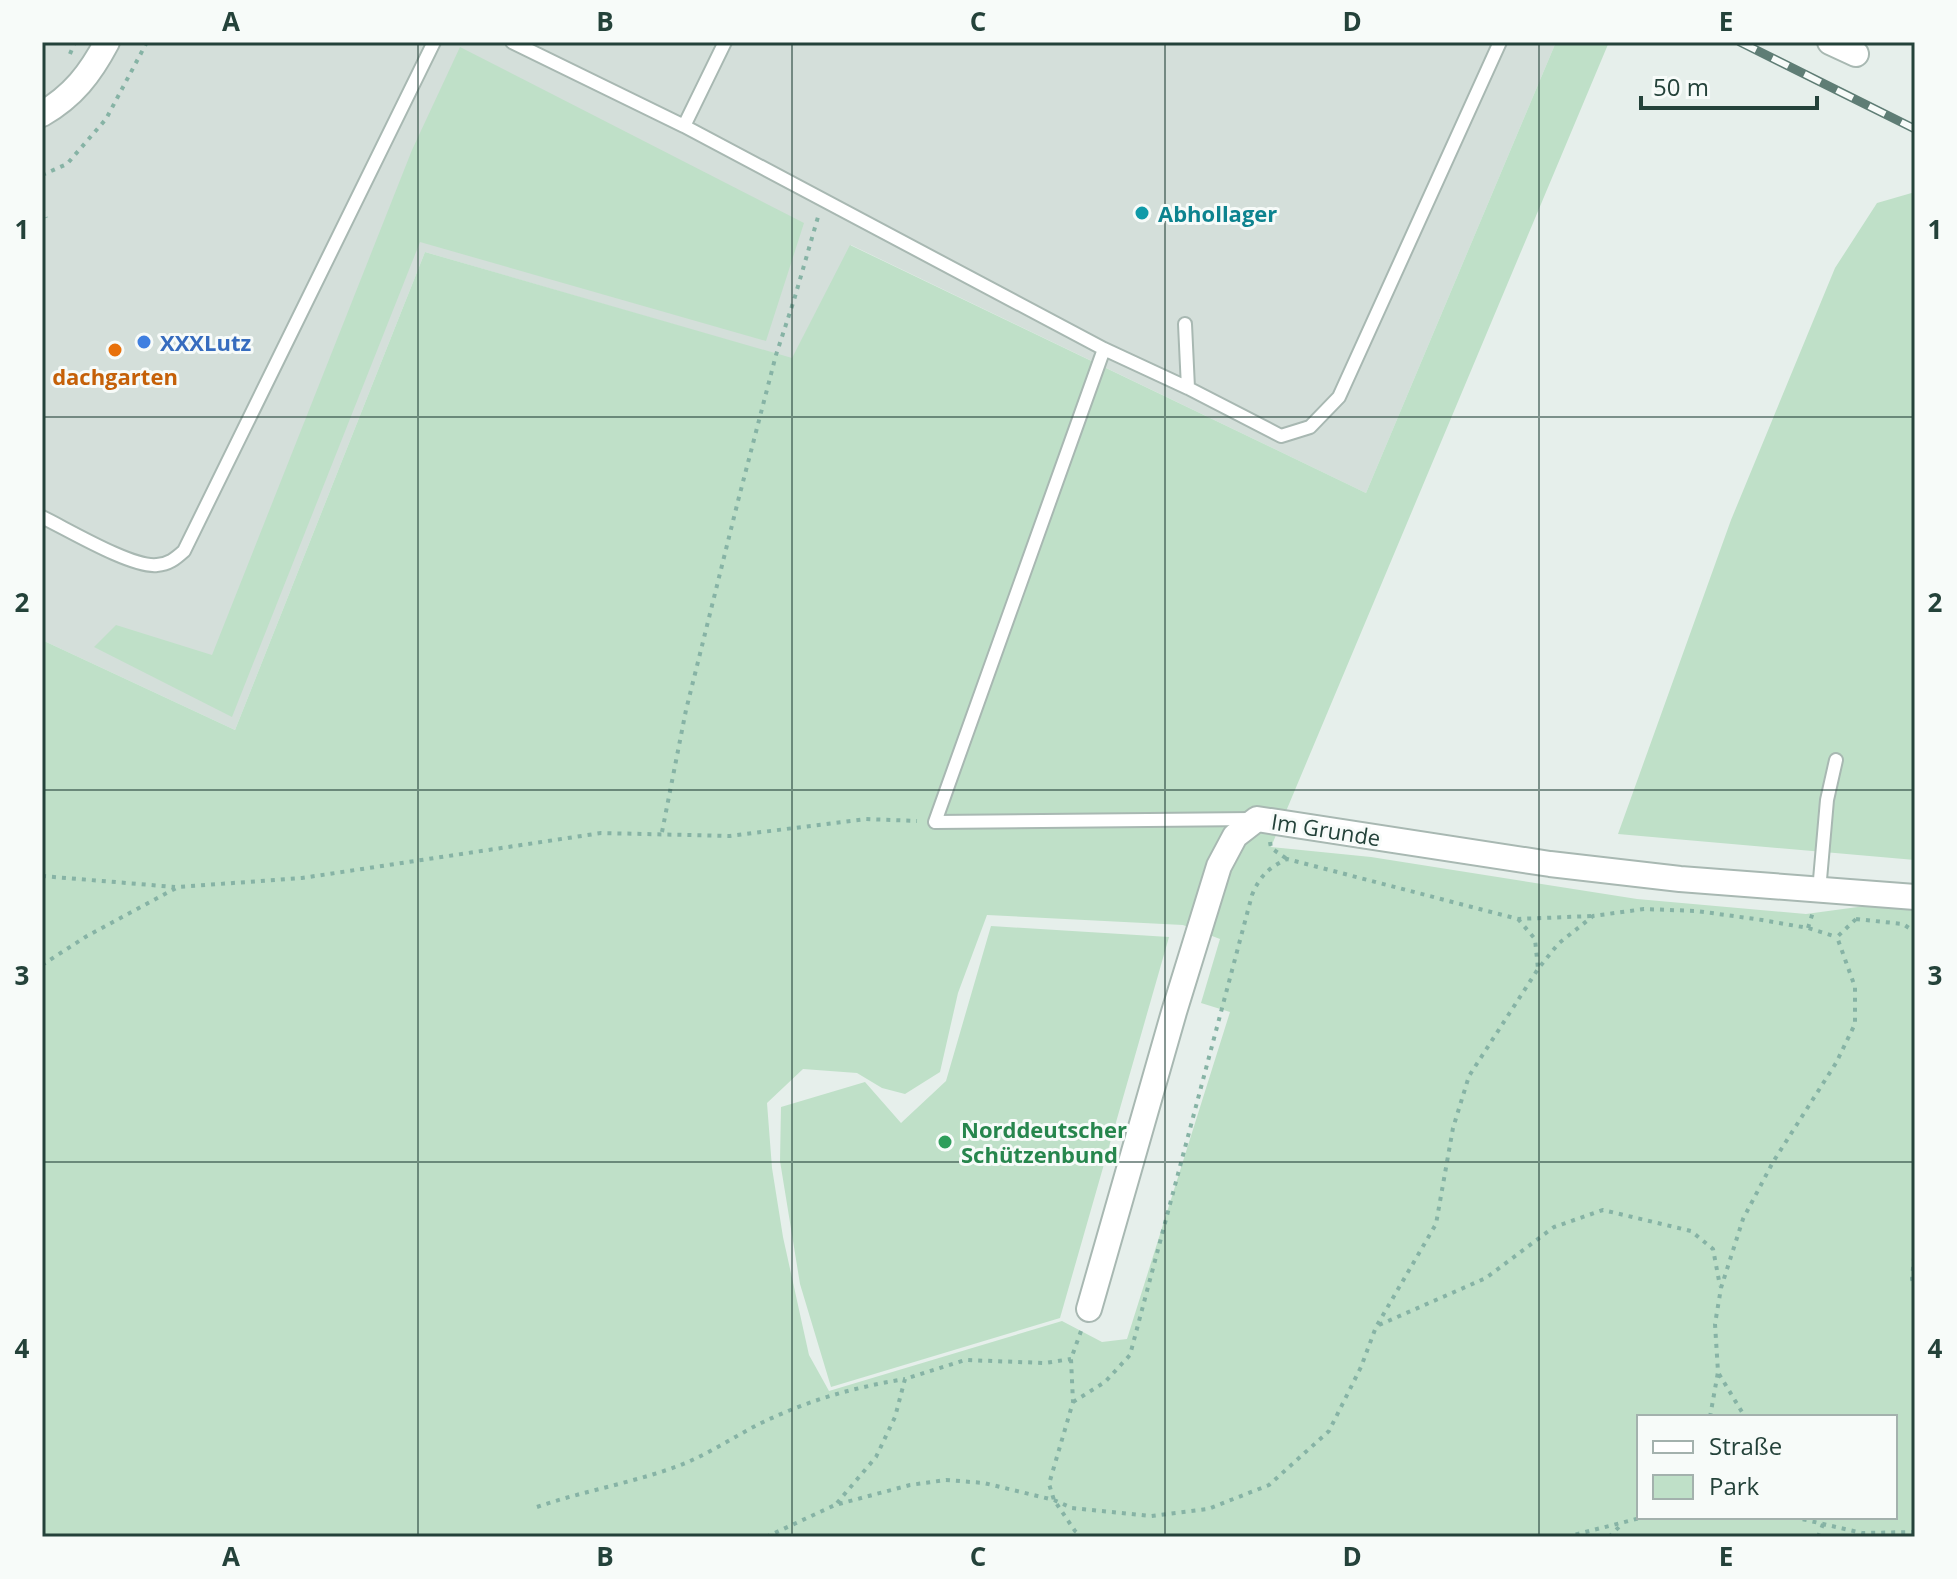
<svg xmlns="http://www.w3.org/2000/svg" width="1957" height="1579" font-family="'Open Sans',sans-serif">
  <rect width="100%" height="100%" fill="#e6efeb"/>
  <!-- built -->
  <path fill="#d4dfda" d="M42,42H1556L1366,493L851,245L792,359L425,252L235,730L42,640Z"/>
  <!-- green -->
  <path fill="#bfe0c8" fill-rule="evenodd" d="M1556,42H1609L1271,847L1371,857L1637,899L1806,914L1880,904L1915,906V1537H42V640L235,730L425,252L792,358L850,245L1366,493ZM987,915L1183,925L1220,939L1201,1003L1230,1012L1127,1339L1102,1342L1062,1321L829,1391L809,1355L783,1237L772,1168L767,1103L803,1069L857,1073L882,1088L905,1094L940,1072L958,993ZM1639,1417H1895V1517H1639Z
    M460,47L804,223L766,341L420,242L232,717L94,647L116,625L212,655L412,150Z
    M1915,192V860L1618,834L1731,520L1835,268L1877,203Z
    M991,926L1169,937L1060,1318L831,1387L800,1284L780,1161L781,1107L865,1082L901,1123L946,1081Z"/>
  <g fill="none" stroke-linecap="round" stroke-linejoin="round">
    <defs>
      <path id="service" d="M512,42L684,126L1104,349L1188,388L1281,436L1310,427L1339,397L1500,42
        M684,126L725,42
        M1185,324L1188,388
        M1104,349L935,822L1254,819
        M42,517C67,529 132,568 157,565C169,564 175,559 184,551L434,42
        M1819,891L1827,800L1836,760"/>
      <path id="minor" d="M1830,42L1856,54
        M42,114C73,96 90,74 107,42
        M1089,1309L1174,1012L1219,866L1235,836L1257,819L1550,864L1680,879L1915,897"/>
    </defs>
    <!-- service casing -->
    <use href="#service" stroke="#a8b8b2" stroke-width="16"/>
    <!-- minor casing -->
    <use href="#minor" stroke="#a8b8b2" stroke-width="28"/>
    <!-- path -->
    <path stroke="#86b3a5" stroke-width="4" stroke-dasharray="4 6" stroke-linecap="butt" d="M70,54L75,42
      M42,175L67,164L106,119L147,42
      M42,208L46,218
      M662,832L686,710L738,501L776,355L794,300L818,217
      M1270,842L1271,848L1287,859
      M42,876L175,887
      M1518,919L1535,939L1538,969
      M1856,919L1903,924L1915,932
      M1808,928L1813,912
      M42,965L87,936L178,887L302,878L601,833L730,836L866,819L917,821
      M1915,1247L1912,1279L1915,1291
      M1379,1325L1486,1278L1554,1227L1603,1210L1691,1231L1713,1249L1720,1286
      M1081,1331L1071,1359L1073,1402L1049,1484L1054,1500L1075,1531L1083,1537
      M1719,1374L1745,1417
      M1073,1402L1105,1382L1130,1355L1252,895C1260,876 1268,868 1287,859L1518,919L1591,916
      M1710,1417L1718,1372L1715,1324L1721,1288L1743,1219L1773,1162L1836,1063L1855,1024V987L1837,937L1856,919L1855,914
      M837,1503L876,1457L895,1417L905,1379L965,1360L1045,1363L1071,1359
      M537,1507C583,1491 632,1483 678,1466C707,1455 732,1438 759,1424C809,1400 851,1388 905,1379
      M1793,1517L1862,1533L1915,1532
      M766,1537L835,1505L910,1485L946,1480L984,1483L1054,1500L1072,1508L1151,1516L1208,1509L1269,1485L1329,1431L1361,1367L1376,1327L1436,1224L1453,1128L1469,1076L1538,969L1558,944L1593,916L1644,909L1697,911L1762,920L1808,928L1837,937
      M1566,1537L1644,1517
      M1609,1537L1622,1524
      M1818,1537L1823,1524L1820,1517"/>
    <!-- service -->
    <use href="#service" stroke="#fff" stroke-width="12"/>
    <!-- minor -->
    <use href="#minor" stroke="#fff" stroke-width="24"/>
    <defs>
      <path id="rail" d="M1740,42L1915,129"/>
    </defs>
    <!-- rail casing -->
    <use href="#rail" stroke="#5f7d75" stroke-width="9"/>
    <!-- rail -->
    <use href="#rail" stroke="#f7fbf9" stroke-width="6" stroke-dasharray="18" stroke-linecap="butt"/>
  </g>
  <!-- grid -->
  <path fill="none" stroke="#24423a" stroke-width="2" stroke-opacity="0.55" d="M418,42V1537M792,42V1537M1165,42V1537M1539,42V1537M42,417H1915M42,790H1915M42,1162H1915"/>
  <!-- markers -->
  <circle fill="#0f9aa8" stroke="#f7fbf9" stroke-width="3" cx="1142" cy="213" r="8"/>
  <circle fill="#3f7fe0" stroke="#f7fbf9" stroke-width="3" cx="144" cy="342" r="8"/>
  <circle fill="#e8710a" stroke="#f7fbf9" stroke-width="3" cx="115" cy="350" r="8"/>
  <circle fill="#2e9e5b" stroke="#f7fbf9" stroke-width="3" cx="945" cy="1142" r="8"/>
  <g text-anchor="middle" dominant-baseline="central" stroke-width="6" stroke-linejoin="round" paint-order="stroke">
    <!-- culture labels -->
    <g font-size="22" font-weight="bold" fill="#0d838f" stroke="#f7fbf9" text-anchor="start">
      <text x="1158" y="213">Abhollager</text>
    </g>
    <!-- shop labels -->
    <g font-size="22" font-weight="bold" fill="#366cbe" stroke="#f7fbf9" text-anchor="start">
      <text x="160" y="342">XXXLutz</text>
    </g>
    <!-- food labels -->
    <g font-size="22" font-weight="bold" fill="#c56008" stroke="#f7fbf9">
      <text x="115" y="376">dachgarten</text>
    </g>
    <!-- street labels -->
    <g font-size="22" fill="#24423a" stroke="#f7fbf9">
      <text transform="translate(1326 829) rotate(9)">Im Grunde</text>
    </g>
    <!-- leisure labels -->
    <g font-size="22" font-weight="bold" fill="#27864d" stroke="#f7fbf9" text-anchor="start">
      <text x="961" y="1129">Norddeutscher<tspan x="961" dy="25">Schützenbund</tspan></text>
    </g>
  </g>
  <!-- border -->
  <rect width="1957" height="1579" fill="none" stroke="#f7fbf9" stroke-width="88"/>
  <!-- legend -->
  <rect x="1637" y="1415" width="260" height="104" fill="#f7fbf9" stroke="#a3b1ad" stroke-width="2"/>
  <rect x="1653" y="1441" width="40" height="12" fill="#ffffff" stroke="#a3b1ad" stroke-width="2"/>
  <text x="1709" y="1455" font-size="24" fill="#24423a">Straße</text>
  <rect x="1653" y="1475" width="40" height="24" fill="#bfe0c8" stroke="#a3b1ad" stroke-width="2"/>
  <text x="1709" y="1495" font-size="24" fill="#24423a">Park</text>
  <!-- scale -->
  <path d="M1641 96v12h176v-12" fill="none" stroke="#24423a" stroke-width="4"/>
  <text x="1653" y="96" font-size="24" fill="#24423a" stroke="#f7fbf9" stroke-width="6" paint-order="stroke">50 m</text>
  <rect x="44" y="44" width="1869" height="1491" fill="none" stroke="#24423a" stroke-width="3"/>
  <g font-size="26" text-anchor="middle" font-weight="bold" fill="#24423a">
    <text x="231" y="31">A</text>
    <text x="605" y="31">B</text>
    <text x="978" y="31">C</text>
    <text x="1352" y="31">D</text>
    <text x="1726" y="31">E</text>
    <text x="22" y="239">1</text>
    <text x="1935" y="239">1</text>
    <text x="22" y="612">2</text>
    <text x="1935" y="612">2</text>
    <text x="22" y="985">3</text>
    <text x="1935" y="985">3</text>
    <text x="22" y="1358">4</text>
    <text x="1935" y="1358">4</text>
    <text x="231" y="1566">A</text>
    <text x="605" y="1566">B</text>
    <text x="978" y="1566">C</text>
    <text x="1352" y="1566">D</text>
    <text x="1726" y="1566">E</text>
  </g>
</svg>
